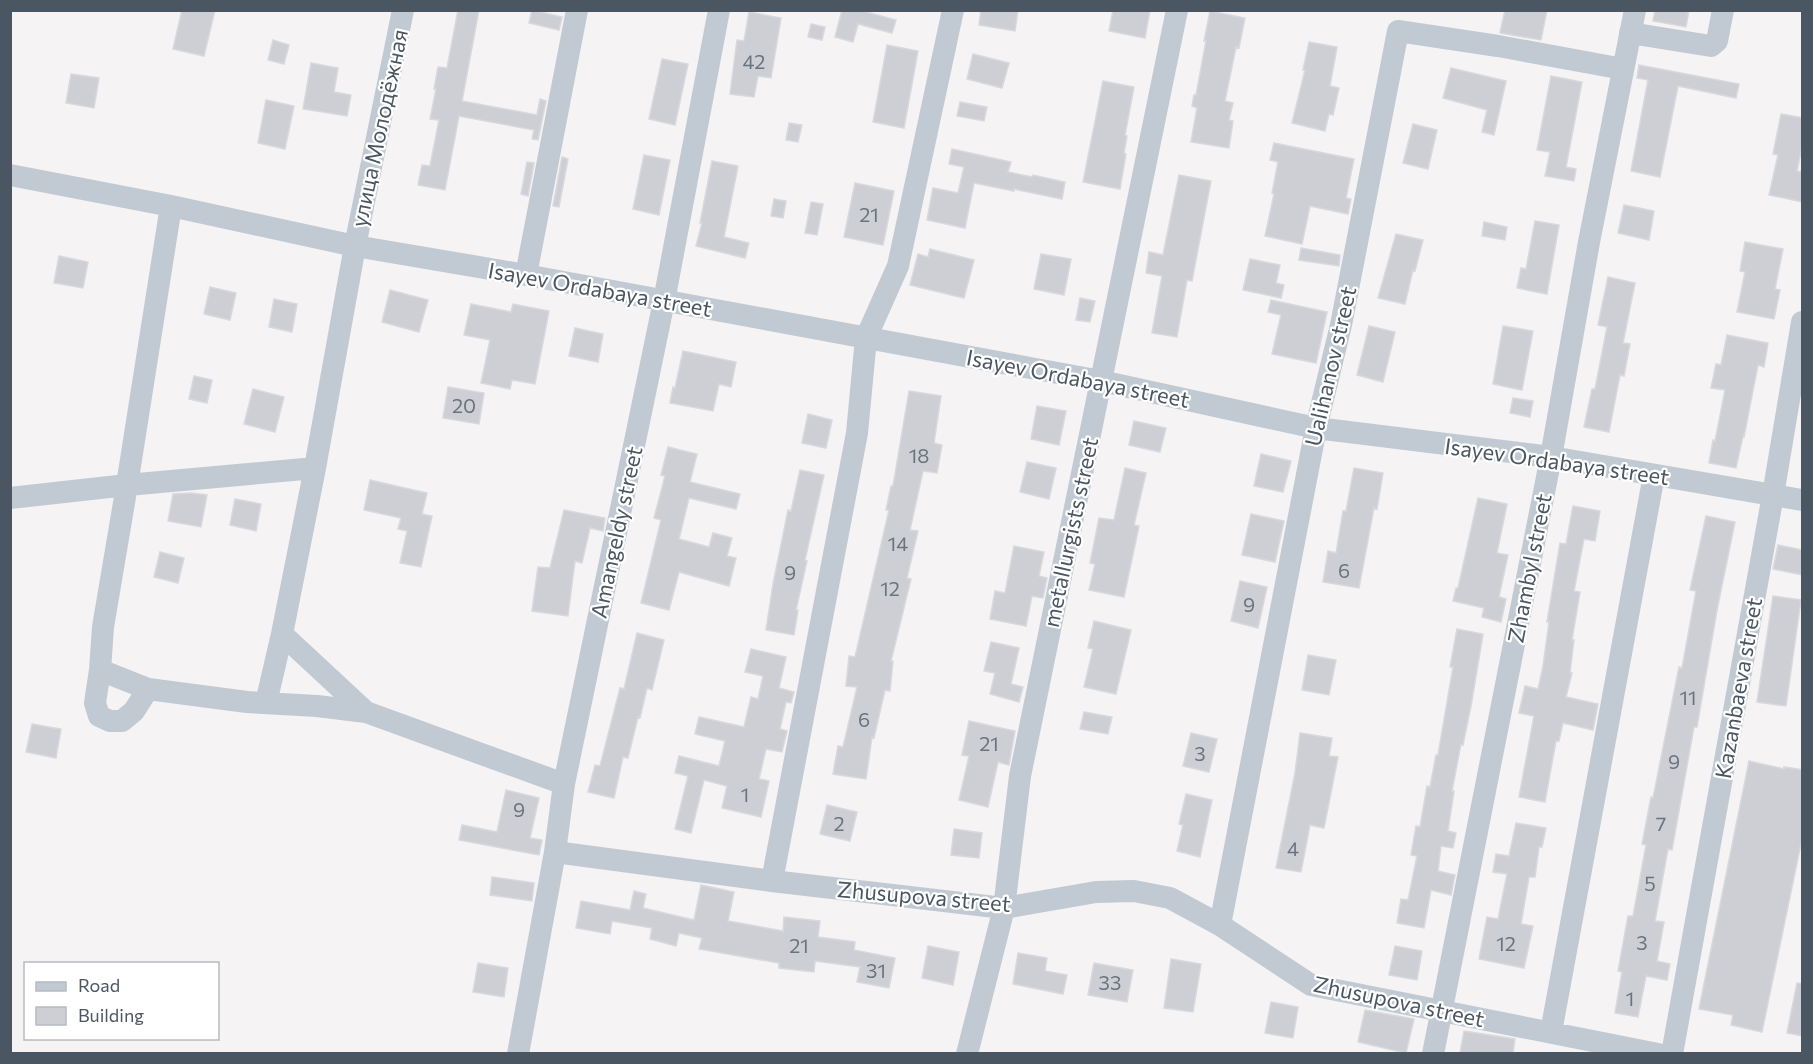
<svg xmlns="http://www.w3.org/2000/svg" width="1813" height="1064" font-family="Commissioner,sans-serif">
  <rect width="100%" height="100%" fill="#f5f3f3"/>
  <!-- building -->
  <path fill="#cdcfd5" stroke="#d7d9de" stroke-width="1.5" d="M182,10H215L204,56L173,49Z
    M458,10H479L462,101L537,115L540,99L546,101L538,140L532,139L534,130L459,116L445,190L418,185L422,165L430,166L439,120L430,119L436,89H434L438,67L447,68Z
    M532,10L562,17L559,30L529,23Z
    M842,10H859L896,20L892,33L858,24L853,42L835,37Z
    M981,10H1018L1015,31L979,25Z
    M1113,10H1150L1145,38L1109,31Z
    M1505,10H1547L1541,40L1500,33Z
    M1655,10H1689L1686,27L1653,21Z
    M1210,11L1245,18L1239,48L1236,47L1225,101L1233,103L1229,120L1233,121L1229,148L1191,142L1197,108L1192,106L1194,95H1196L1206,41H1204Z
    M749,12L781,18L771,78L758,76L754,97L730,94L737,40L744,41Z
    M811,24L825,27L822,40L808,37Z
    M273,40L289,45L284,64L268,60Z
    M1309,42L1337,47L1330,86L1339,88L1333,115L1329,114L1325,131L1292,123L1305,70H1303Z
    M887,45L918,51L904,128L873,122Z
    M973,54L1009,63L1002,88L967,79Z
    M662,59L688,64L675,125L649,119Z
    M311,63L338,68L334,92L351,95L347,116L303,109Z
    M1639,65L1739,84L1736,98L1678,86L1660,177L1631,171L1648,80L1637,78Z
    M1451,68L1506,81L1494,135L1482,132L1487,110L1443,98Z
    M71,74L99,78L94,108L66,103Z
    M1551,76L1582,82L1566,167L1576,169L1574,181L1545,176L1550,152L1537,150Z
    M1103,81L1134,87L1125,135L1127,136L1124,153L1126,154L1120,189L1083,182Z
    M266,100L294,106L285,149L258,143Z
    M960,102L987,107L984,121L957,116Z
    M1781,114L1803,118V142L1797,171L1803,172V202L1769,195L1778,155L1773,154Z
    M789,123L802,125L798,142L786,140Z
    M1413,124L1437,130L1428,169L1403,163Z
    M1274,143L1354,159L1346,198L1351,199L1348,214L1310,206L1302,244L1265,236L1274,194L1272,193L1278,162L1270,160Z
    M952,149L1011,162L1008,172L1032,177L1033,175L1065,182L1062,199L1014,189V191L974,183L965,228L927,220L933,188L958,193L964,167L949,164Z
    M644,155L670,160L659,215L633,209Z
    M562,157L568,159L559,207L553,206Z
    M712,161L738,166L724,237L749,243L745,258L696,246L702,223H700Z
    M527,162L534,163L528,196L521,194Z
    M1179,175L1211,181L1192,281L1187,280L1177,337L1152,333L1162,276L1146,273L1149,252L1163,255Z
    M855,183L894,191L883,245L844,237Z
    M774,199L786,201L783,218L771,216Z
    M811,202L823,204L817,235L805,233Z
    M1624,205L1654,211L1649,240L1618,233Z
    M1535,221L1559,225L1547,294L1517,288L1521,268L1526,269Z
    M1484,222L1507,227L1505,240L1482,236Z
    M1396,234L1423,240L1415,271L1413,270L1405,304L1378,298Z
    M1745,242L1783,249L1775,289L1780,290L1774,319L1737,312L1745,272L1740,271Z
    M1301,248L1340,255L1339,266L1299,260Z
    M930,249L974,260L964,298L910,285L918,254L928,257Z
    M1041,254L1071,259L1064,295L1034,289Z
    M59,256L88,262L83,288L54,283Z
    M1250,259L1280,265L1276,283L1284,285L1281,298L1243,290Z
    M1608,277L1635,283L1623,343L1630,344L1624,376L1620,375L1609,432L1584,427L1592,389H1595L1607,327L1598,325Z
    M210,287L236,293L230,320L204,314Z
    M390,290L428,300L419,332L382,322Z
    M1080,298L1095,301L1090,322L1076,320Z
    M274,299L297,304L292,332L269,327Z
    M1271,300L1327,312L1316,363L1272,354L1281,315L1268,312Z
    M471,304L511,312L513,304L549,311L535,384L512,380L510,389L481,383L490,340L464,335Z
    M1369,326L1395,332L1383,382L1357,375Z
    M1503,326L1533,331L1522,390L1493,384Z
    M575,328L603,334L598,362L569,356Z
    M1727,335L1768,343L1764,367L1758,365L1744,437L1743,436L1736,468L1709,463L1713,440L1715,441L1725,390L1711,388L1716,364L1721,365Z
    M683,351L736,362L731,387L719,384L713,411L670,403L673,387L675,388Z
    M194,376L212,380L207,403L189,399Z
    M448,387L484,393L479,424L443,418Z
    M253,389L284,397L275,432L244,424Z
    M909,391L941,396L934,443L942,445L937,473L923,471L910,530L918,531L907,578L911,579L891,661H893L890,691L885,690L874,738L872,737L866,779L833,774L838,746L843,747L857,687L846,686L849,656L855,657L889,510H886L891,486H893Z
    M1513,398L1533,401L1530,417L1510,413Z
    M1037,406L1066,411L1059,445L1031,439Z
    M808,414L832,420L826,448L802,443Z
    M1134,421L1166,428L1160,452L1129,445Z
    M668,447L697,454L690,482L740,494L736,509L689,498L679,539L709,547L713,533L732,538L727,556L736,558L729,586L679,572L669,610L641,603L661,520L654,518L665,476L661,475Z
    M1261,454L1291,461L1283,492L1254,486Z
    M1027,462L1056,468L1049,499L1020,492Z
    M1125,468L1146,473L1134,525L1139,526L1124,597L1089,590L1095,564L1090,563L1099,518L1114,520Z
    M1354,468L1383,473L1377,509L1374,508L1359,588L1323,582L1328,551L1336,553L1343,511H1346Z
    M800,470L824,475L805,560L807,561L796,610H798L794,635L766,630L773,584L782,540L788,510L791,511Z
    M370,480L427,493L422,514L432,516L421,567L400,563L407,531L398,529L401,518L364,510Z
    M191,493L207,495L201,527L168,521L173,494Z
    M1478,498L1507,504L1497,553L1508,555L1499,597L1506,599L1501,622L1482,617L1484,608L1453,601L1456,588H1458Z
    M235,499L261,504L256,531L230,525Z
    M1573,506L1600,511L1595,541L1584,539L1574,591L1580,592L1572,640H1574L1570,673H1572L1566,697L1598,704L1593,730L1563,723L1559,741H1556L1545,802L1519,797L1534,716L1519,713L1525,686L1538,689L1543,666L1549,622H1547L1560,543L1566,544Z
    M564,510L605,518L603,531L590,528L582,563L575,561L568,616L532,611L538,567L550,568Z
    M1251,514L1284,521L1275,562L1242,555Z
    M1706,516L1735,522L1717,610L1697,727H1694L1672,850L1668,849L1655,921L1664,922L1657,961L1670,964L1667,980L1646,976L1638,1017L1615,1013L1622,972L1618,971L1628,916H1633L1646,845L1642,844L1651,797L1653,798L1679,667L1682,668L1696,591L1690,590Z
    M1778,545L1803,550V575L1773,569Z
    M1014,546L1044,552L1039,576L1047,578L1043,598L1032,596L1026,626L990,619L995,591L1005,593Z
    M160,552L184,558L178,583L154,577Z
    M1240,581L1267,587L1258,628L1231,621Z
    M1773,596L1801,600L1786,706L1757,702Z
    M1094,621L1131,630L1116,694L1084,687L1093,649L1088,648Z
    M1457,629L1483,634L1471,706L1463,745L1461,744L1452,791H1454L1448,831L1456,833L1453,848L1441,846L1438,871L1455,875L1451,895L1431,890L1424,928L1397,923L1401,899L1408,900L1417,856L1411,855L1416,826L1420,827L1427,786L1430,787L1436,755H1438L1453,667H1450Z
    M637,633L664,640L652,690L647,688L640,718L638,717L628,758L623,757L614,798L588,792L595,765L600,766L620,688L624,689Z
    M991,642L1019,648L1011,684L1023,687L1019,702L990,694L995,673L984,671Z
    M751,649L786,657L779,688L794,692L791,703L786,702L780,729L787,731L782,752L766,749L759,779L769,781L761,817L722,808L727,786L704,780L691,833L675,829L688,776L675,773L679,756L719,766L725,741L695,734L699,717L744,727L751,697L758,699L763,676L745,672Z
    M1308,655L1336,660L1329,695L1302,690Z
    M1084,712L1112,717L1108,734L1080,729Z
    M969,721L1015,731L1009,765L998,762L988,807L959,800L969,756L962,755Z
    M32,724L61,729L56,758L26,752Z
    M1191,733L1217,739L1209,772L1183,766Z
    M1300,733L1332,738L1329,756L1338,757L1324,828L1310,825L1301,872L1276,868L1295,773Z
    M1749,761L1784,769V767L1803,770V834L1762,1032L1731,1025L1733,1015L1699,1009Z
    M506,790L539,798L530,838L542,840L539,855L459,840L462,825L497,832Z
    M1186,794L1212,800L1200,857L1177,851L1183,825L1179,824Z
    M827,805L857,812L850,841L820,834Z
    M1516,823L1546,828L1542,847H1539L1535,877H1529L1521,924L1533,926L1524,968L1479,959L1487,917L1498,919L1507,874L1493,872L1496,854L1509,856Z
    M954,829L982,833L979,858L951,855Z
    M492,877L534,883L532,901L490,895Z
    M701,885L734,892L728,921L783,931L784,917L820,921L818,937L855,942L854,950L895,958L889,988L857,982L860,967L815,961L814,972L779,968V963L699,949L702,938L679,933L676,946L650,939L652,928L612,921L610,934L576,928L581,901L630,910L634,891L646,894L643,908L694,920Z
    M928,946L959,952L953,985L922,978Z
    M1395,946L1422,951L1417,980L1389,975Z
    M1018,953L1047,958L1045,971L1067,975L1063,994L1013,984Z
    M1171,959L1201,964L1193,1012L1164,1008Z
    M478,963L508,968L504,997L473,992Z
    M1094,963L1133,970L1127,1002L1088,995Z
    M1797,983L1803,984V1036L1787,1033Z
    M1271,1002L1298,1007L1293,1038L1265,1033Z
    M1365,1010L1414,1019L1406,1053L1358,1042Z
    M1464,1031L1515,1039L1513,1053H1460Z"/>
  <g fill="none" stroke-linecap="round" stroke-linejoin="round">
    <!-- minor -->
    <path stroke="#c1cad2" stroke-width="22" d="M1630,33L1711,46L1717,41L1723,10
      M10,175L171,206L355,246L526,275L1101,381L1316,428L1551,457L1802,500
      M171,206L127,485L103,627L100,670L95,703L99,716L110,721H122L134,711L148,689L247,702L317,706L366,712L564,784
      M526,275L577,10
      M10,498L127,485L315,468L355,246L403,10
      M282,634L366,712
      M100,670L148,689
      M266,703L282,634L315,468
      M555,852L772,881L1004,908L1096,892L1134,891L1170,898L1220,925L1311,985L1658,1054
      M772,881L857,433L866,338L898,266L953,10
      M1220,925L1316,428L1341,325L1398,31L1498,46L1623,69
      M1551,1032L1654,475
      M518,1054L555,852L564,784L664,301L719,10
      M967,1054L1004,908L1020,776L1177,10
      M1433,1054L1551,457L1589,242L1635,10
      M1672,1054L1773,495L1802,322"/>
  </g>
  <g text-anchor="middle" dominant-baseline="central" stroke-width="4.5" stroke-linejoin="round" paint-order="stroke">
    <!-- number labels -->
    <g font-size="20" fill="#6b747e">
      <text x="754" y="61">42</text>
      <text x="869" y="214">21</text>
      <text x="464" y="405">20</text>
      <text x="919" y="455">18</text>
      <text x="898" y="543">14</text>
      <text x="1344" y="570">6</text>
      <text x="790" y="572">9</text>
      <text x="890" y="588">12</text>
      <text x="1249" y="604">9</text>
      <text x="1688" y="697">11</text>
      <text x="864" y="719">6</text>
      <text x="989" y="743">21</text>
      <text x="1200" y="753">3</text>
      <text x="1674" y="761">9</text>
      <text x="745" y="794">1</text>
      <text x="519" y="809">9</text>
      <text x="839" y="823">2</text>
      <text x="1661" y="823">7</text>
      <text x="1293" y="848">4</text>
      <text x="1650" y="883">5</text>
      <text x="1642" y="942">3</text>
      <text x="1506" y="943">12</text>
      <text x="799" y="945">21</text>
      <text x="876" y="970">31</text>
      <text x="1110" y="982">33</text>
      <text x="1630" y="998">1</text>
    </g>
    <!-- street labels -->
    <g font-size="22" fill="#4a5661" stroke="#fff">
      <text transform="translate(379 128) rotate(-78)">улица Молодёжная</text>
      <text transform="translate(600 289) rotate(10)">Isayev Ordabaya street</text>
      <text transform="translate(1330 366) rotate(-77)">Ualihanov street</text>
      <text transform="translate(1078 378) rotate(11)">Isayev Ordabaya street</text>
      <text transform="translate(1557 461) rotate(8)">Isayev Ordabaya street</text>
      <text transform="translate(616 532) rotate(-78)">Amangeldy street</text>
      <text transform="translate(1070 532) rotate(-78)">metallurgists street</text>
      <text transform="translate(1529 568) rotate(-79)">Zhambyl street</text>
      <text transform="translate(1738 688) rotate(-80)">Kazanbaeva street</text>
      <text transform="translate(924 896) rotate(5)">Zhusupova street</text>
      <text transform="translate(1399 1001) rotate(12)">Zhusupova street</text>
    </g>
  </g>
  <!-- border -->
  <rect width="1813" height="1064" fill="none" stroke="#4a5661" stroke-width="24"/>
  <!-- legend -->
  <rect x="24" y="962" width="195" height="78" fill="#ffffff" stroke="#b7bbc0" stroke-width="1.5"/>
  <rect x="36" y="982" width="30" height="9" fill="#c1cad2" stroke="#b7bbc0" stroke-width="1.5"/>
  <text x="78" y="992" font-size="18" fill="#4a5661">Road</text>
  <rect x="36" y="1007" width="30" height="18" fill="#cdcfd5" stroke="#b7bbc0" stroke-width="1.5"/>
  <text x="78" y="1022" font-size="18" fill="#4a5661">Building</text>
</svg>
